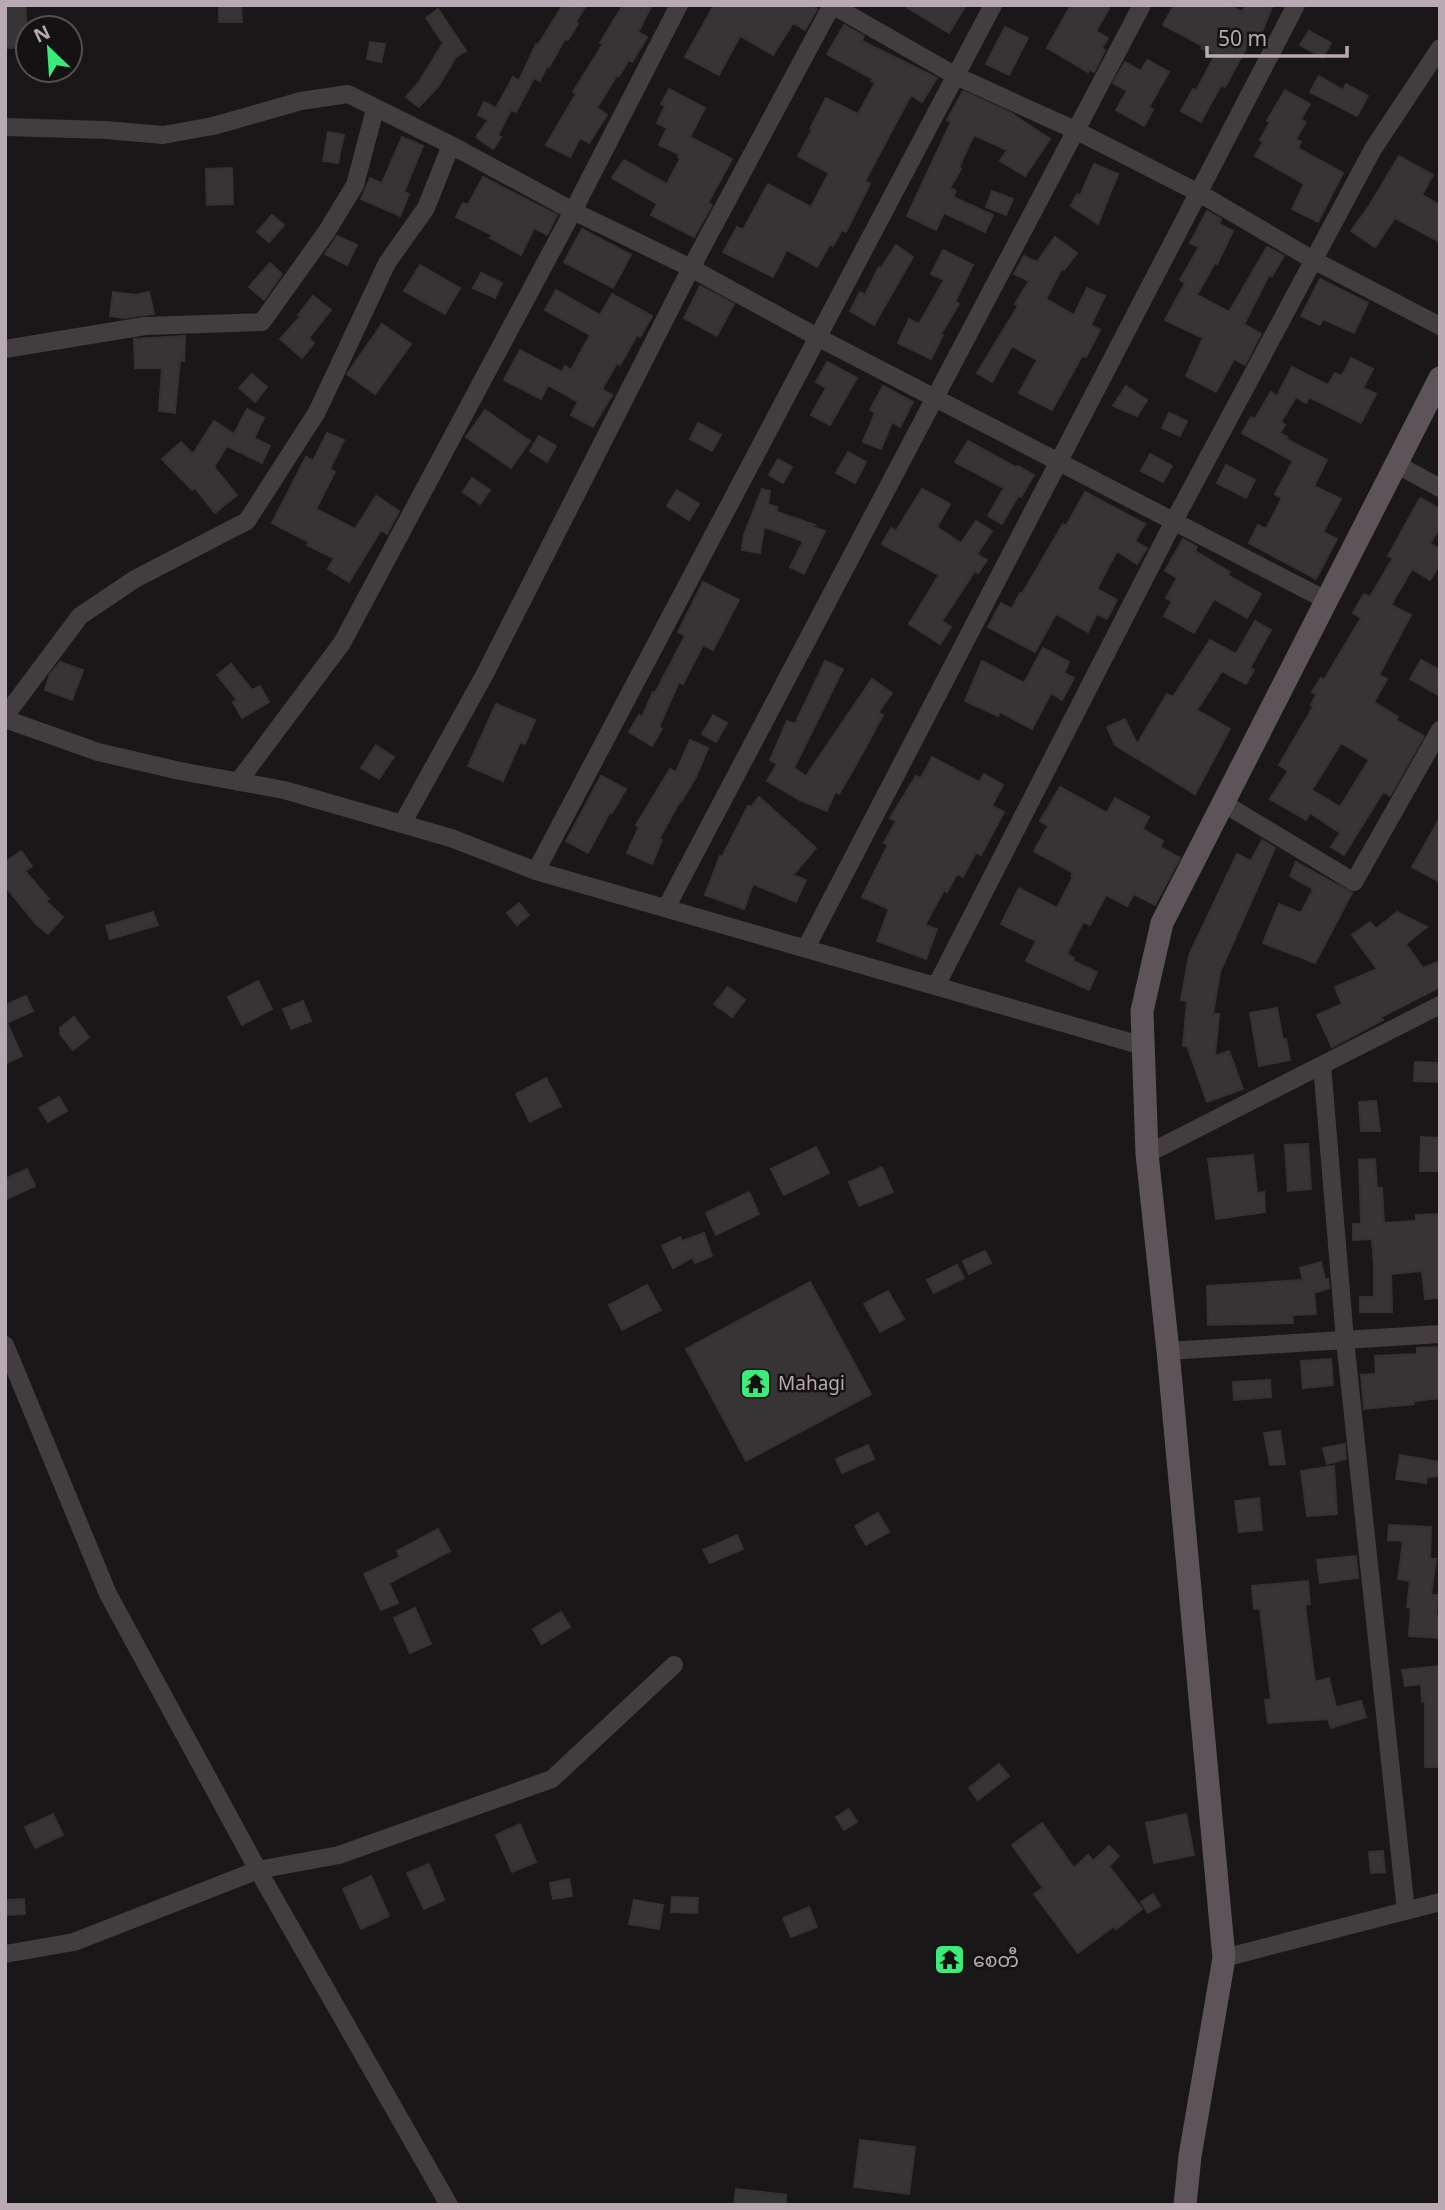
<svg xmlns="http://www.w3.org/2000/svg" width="1445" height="2210" font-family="'Noto Sans','Noto Sans Myanmar',sans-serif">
  <rect width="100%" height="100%" fill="#191717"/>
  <!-- building -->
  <path fill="#373435" stroke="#343132" stroke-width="2" fill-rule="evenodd" d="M5,5H25L28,47L5,48Z
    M219,5H241L242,22H219Z
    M563,5H586L576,22L578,24L568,40L565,39L549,67L547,66L540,81L534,78L516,112L511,110L498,135L501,137L493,149L476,137L488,120L478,115L484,102L496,108L513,77L519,81L536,44L538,45Z
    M623,5H652L638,32L647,37L632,62L629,60L619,76L617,75L597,108L607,115L589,143L580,138L570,157L546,145L576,94L573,92L603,44L600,43Z
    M714,5H811L817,9L805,30L793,23L773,55L740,36L719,75L685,57Z
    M903,5H966L949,33Z
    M1071,5H1111L1096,31L1108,38L1102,48L1105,50L1094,72L1089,69L1088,72L1047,48Z
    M1174,5H1229L1242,12L1245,5H1273L1259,39L1253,36L1225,87L1221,85L1201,122L1181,111L1193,89L1196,91L1215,55L1201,48L1203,46L1163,25Z
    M438,9L466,51L456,57L438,87L419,107L406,97L419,82L443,43L426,18Z
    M844,25L864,36L862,41L937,78L922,102L911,95L865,181L870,184L846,232L842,230L833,246L830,244L817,267L787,250L773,277L723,252L737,227L743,230L768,184L811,207L829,173L798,156L812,130L810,129L826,98L858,114L875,83L871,81L873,79L827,54Z
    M1005,27L1028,38L1009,75L986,64Z
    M1309,31L1331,43L1323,58L1300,45Z
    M370,42L385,44L381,62L367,59Z
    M1147,60L1169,72L1149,107L1153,110L1144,126L1116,110L1127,91L1113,83L1125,62L1141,71Z
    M1319,76L1343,90L1346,84L1368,96L1357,116L1310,92Z
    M669,89L705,108L690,137L732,159L708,203L712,205L694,237L651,215L657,204L612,178L624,160L667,184L680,159L678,157L679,154L659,145L667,128L657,123L665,106L661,104Z
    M1285,90L1310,104L1301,119L1306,122L1296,139L1301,142L1298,148L1343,173L1318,222L1292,209L1304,184L1255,156L1263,142L1260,140L1270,122L1267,121Z
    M963,91L1011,113L1050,139L1025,176L1000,161L1007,150L974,135L959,167L961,169L950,188L956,191L953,197L993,215L985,232L944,213L936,230L907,216L951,122L947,120Z
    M328,132L344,135L338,163L323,161Z
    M402,137L423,146L404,192L409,194L400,216L361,199L370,178L382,183Z
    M1399,156L1433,175L1422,195L1440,205V242L1395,218L1375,247L1351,231L1369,206Z
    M1094,164L1118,174L1098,224L1071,206L1077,194L1080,196Z
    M232,168L233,204L207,205L206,169Z
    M483,177L557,215L547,235L534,228L521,255L490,238L492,235L456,217L463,203L468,205Z
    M992,191L1013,199L1006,215L986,207Z
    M1207,211L1221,219L1219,224L1233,231L1217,264L1215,263L1197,295L1229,312L1267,247L1284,256L1272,276L1269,275L1244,324L1261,334L1245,365L1234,359L1216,392L1186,376L1203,338L1165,320L1185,283L1180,280L1199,247L1190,243Z
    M272,215L284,225L269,242L257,232Z
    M582,229L631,255L613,288L564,262Z
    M337,236L357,245L347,265L325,254Z
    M1055,237L1077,253L1064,270L1062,268L1046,299L1074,315L1087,288L1105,296L1091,325L1100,330L1086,357L1082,356L1052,410L1019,393L1037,360L1012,346L992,382L977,373L1018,306L1015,304L1029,281L1014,274L1024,256L1037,262Z
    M896,245L913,257L874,325L850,311L860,292L865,295L879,267L881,268Z
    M943,250L973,265L955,302L959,304L941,334L943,335L931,359L898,343L909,319L919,324L944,280L931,274Z
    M270,263L282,274L264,300L249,287Z
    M420,265L460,288L445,314L404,291Z
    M481,273L502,283L495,298L473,288Z
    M1320,279L1368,303L1354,333L1323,319L1320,325L1301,316Z
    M700,286L734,304L717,336L684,318Z
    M556,290L600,315L612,294L652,316L640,337L637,335L620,365L617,363L602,389L612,395L593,427L571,415L578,402L548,385L541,399L504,380L520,350L562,372L565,366L571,370L590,335L545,310Z
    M113,292L136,295L149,292L154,314L124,318L110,316Z
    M313,296L331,310L309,338L314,343L302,358L280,339L300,317L298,315Z
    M382,324L411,344L375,394L347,374Z
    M185,336L184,361L180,360L175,413L159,411L162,368H135L134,339Z
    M1351,358L1373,369L1363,388L1376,394L1361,423L1309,397L1306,403L1296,397L1281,422L1285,425L1280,433L1287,437L1286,439L1327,460L1314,486L1341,499L1323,532L1337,539L1316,579L1249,543L1258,525L1266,529L1282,498L1275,494L1293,461L1242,433L1251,417L1255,419L1271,392L1277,396L1292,367L1328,385L1335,373L1342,376Z
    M827,362L857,378L830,425L811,415L826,388L816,382Z
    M252,374L267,387L255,402L239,388Z
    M883,386L913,402L900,427L892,422L881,449L863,442L875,413L870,410Z
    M1126,386L1147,400L1137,416L1113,406Z
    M247,409L264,418L254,438L270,446L262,463L227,446L214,467L237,495L215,513L195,488L192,490L162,459L181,442L193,454L214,421L234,434Z
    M485,410L530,441L511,468L466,437Z
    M1169,413L1187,421L1180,436L1162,428Z
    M698,423L721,435L712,451L690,439Z
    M327,433L344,440L330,469L335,472L316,509L355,529L376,496L399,511L387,534L381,530L349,582L328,569L334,558L307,545L309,542L272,523L306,457L313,461Z
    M539,436L556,446L547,462L530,451Z
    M968,441L1017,468L1018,466L1034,475L1021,497L1018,496L1002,524L988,516L1004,488L955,462Z
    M848,452L866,462L855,483L836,473Z
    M1150,454L1172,466L1163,482L1141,471Z
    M778,459L792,467L783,483L769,475Z
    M1226,465L1255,480L1246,498L1217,483Z
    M472,478L490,490L480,504L463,492Z
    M762,489L770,491L768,504L777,507V512L815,525L813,527L825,531L804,574L790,567L803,542L800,540L764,527L760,553L742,550L744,535Z
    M922,489L950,504L937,527L961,543L976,521L992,531L977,554L987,560L978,573L975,571L942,621L951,627L940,644L909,624L939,575L882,544L891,528L896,531Z
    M677,490L699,504L689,520L667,506Z
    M1085,492L1145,524L1135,541L1147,548L1137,564L1117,551L1097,589L1117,600L1107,619L1097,614L1088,632L1056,614L1035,652L988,627L1001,603L1012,609L1020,593L1022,594L1063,524L1066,526Z
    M1420,498L1440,509V527L1430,544L1440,549V564L1430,580L1412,569L1391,605L1411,615L1379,675L1387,679L1374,702L1398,717L1396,720L1424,736L1390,796L1383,792L1344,855L1331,847L1340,833L1348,838L1310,813L1306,820L1270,799L1288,771L1279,765L1313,707L1311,705L1316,695L1312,692L1321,678L1324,680L1361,618L1353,613L1364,594L1370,597L1393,558L1388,556ZM1341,743L1369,760L1340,807L1312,790Z
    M1183,539L1197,547L1195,551L1230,572L1228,575L1261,594L1247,618L1214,599L1194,633L1164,616L1172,601L1166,598L1177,578L1165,571Z
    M703,582L739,600L713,650L703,645L683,684L679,682L659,727L662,729L652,746L629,732L639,715L642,717L653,692L655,693L685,636L678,632Z
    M1255,621L1271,630L1250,668L1254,670L1246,684L1222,671L1197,710L1230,729L1195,794L1115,745L1107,727L1125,719L1137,744L1167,694L1173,697L1210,640L1236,654Z
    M1043,648L1069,662L1064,673L1074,678L1062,700L1051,693L1032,729L1000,712L998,716L965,701L982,661L1024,683Z
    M1421,660L1440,670V696L1410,679Z
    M825,661L843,669L794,768L806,776L872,679L892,693L878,713L883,715L857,763L839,794L835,792L827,811L800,800L767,781L777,764L770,760L787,721L795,724Z
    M60,662L83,670L72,700L45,690L50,674Z
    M231,664L252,690L260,686L269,702L242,718L233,702L237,700L217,675Z
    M496,704L535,720L525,744L520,742L503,781L468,766Z
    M713,715L727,723L716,742L702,734Z
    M690,740L708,748L696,777L681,802L680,801L659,839L662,840L652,864L627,853L639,827L636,825L670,769L676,772Z
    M376,745L394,757L379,779L361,768Z
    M932,757L979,782L984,774L1003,785L992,806L1004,812L981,855L976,852L963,877L957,874L947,892L944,890L925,925L937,929L926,959L877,941L889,909L862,897L888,845L884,843L896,821L890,818L916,776L921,778Z
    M601,776L626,789L612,813L610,812L588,853L566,841Z
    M1060,787L1107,813L1115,798L1149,817L1143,829L1163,841L1160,847L1180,858L1155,905L1134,894L1127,906L1106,895L1090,925L1083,922L1067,954L1074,958L1073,961L1097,972L1089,990L1026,961L1036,941L1001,924L1019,888L1057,908L1073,877L1071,876L1073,873L1034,851L1048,826L1040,821Z
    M759,797L816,848L793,875L806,880L796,902L753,884L744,909L705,895L720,856L722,857L748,806L751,807Z
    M1440,818V882L1412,867Z
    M1262,840L1275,848L1220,972L1213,1014H1219L1215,1056L1229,1051L1243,1089L1207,1102L1187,1046H1183L1187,1001L1181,1000L1189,955L1237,854L1251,861Z
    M21,851L32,866L25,871L49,899L46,901L63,917L48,934L35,923L5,886V862Z
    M1296,862L1352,893L1315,963L1263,943L1279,904L1301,913L1313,889L1290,876Z
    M519,903L529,915L517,925L507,913Z
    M153,912L158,925L110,939L106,926Z
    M1397,912L1427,927L1406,944L1423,968L1440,961V987L1381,1017L1383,1020L1332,1047L1317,1015L1342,1004L1335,987L1377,969L1352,935L1370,922L1376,929Z
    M258,981L272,1009L242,1025L228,997Z
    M728,987L745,1000L732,1017L714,1004Z
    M26,996L33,1011L7,1023L22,1056L5,1064V1005Z
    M303,1001L311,1021L291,1029L283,1009Z
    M1277,1008L1283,1040L1286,1039L1290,1060L1259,1066L1250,1013Z
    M74,1017L89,1037L73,1050L60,1034V1028Z
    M1415,1062L1440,1063V1082L1414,1081Z
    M546,1078L561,1106L530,1122L516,1094Z
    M59,1097L67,1111L48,1122L39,1108Z
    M1376,1101L1380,1131H1361L1359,1102Z
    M1421,1137L1440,1138V1171H1420Z
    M1308,1144L1311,1189L1288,1191L1285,1145Z
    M816,1147L829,1173L784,1195L771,1169Z
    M1253,1155L1257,1193L1264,1192L1265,1212L1216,1219L1208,1159Z
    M1375,1159L1377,1188H1382L1384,1223L1416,1221V1215L1440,1214V1298L1425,1299L1422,1271L1391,1274L1392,1312H1360V1297H1374V1266L1372,1239L1353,1240V1224H1361L1359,1160Z
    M882,1167L893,1192L859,1206L849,1182Z
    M27,1169L35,1186L5,1200V1179Z
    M749,1192L759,1214L716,1235L706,1213Z
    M704,1233L712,1256L695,1263L693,1257L673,1268L662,1246L680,1237L682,1241Z
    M985,1251L991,1263L969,1274L963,1261Z
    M1321,1262L1325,1279H1328L1329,1288L1314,1293L1316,1314L1292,1315L1293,1323L1208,1325L1207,1286L1303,1280L1300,1268Z
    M957,1265L964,1278L934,1293L927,1280Z
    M810,1282L871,1394L746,1461L686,1349Z
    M647,1285L661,1310L622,1330L609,1305Z
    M888,1291L904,1319L880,1332L864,1304Z
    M1440,1347V1398L1414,1401V1404L1364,1409L1361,1375L1376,1374L1375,1356L1417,1354V1348Z
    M1331,1359L1333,1385L1303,1388L1301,1361Z
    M1270,1380L1271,1397L1234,1400L1233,1382Z
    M1280,1431L1285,1464L1270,1465L1264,1433Z
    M1345,1444L1346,1459L1327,1464L1323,1448Z
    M868,1445L874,1459L842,1473L836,1459Z
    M1400,1455L1440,1462V1476L1427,1477L1426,1483L1396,1479Z
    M1334,1466L1337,1514L1307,1516L1301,1471Z
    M1259,1498L1262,1530L1239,1532L1235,1501Z
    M878,1513L889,1532L866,1545L855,1526Z
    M1389,1525L1431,1527L1430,1559H1436L1431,1595H1438L1436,1615H1440V1638L1409,1636L1411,1608L1407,1607L1410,1581L1398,1579L1403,1541L1388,1540Z
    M438,1529L450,1551L389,1583L398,1603L381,1610L364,1574L400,1557L397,1551Z
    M737,1535L743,1549L710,1563L703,1550Z
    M1356,1556L1358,1578L1320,1583L1317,1560Z
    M1308,1581L1310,1604L1305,1605L1315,1682L1329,1678L1336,1707L1361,1701L1366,1717L1331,1728L1328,1719L1268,1723L1265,1700L1271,1699L1260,1609H1254L1252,1586Z
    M415,1608L431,1644L410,1653L394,1618Z
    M561,1612L570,1627L542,1644L533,1629Z
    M1440,1666V1767H1425V1701L1422,1702L1421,1684L1405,1686L1402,1670Z
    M999,1764L1009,1776L978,1800L969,1788Z
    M849,1809L857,1822L844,1830L836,1817Z
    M53,1814L63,1835L35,1848L25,1827Z
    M1186,1814L1194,1855L1154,1863L1146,1823Z
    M1042,1823L1074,1868L1088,1855L1093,1861L1109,1846L1119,1856L1109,1866L1142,1909L1116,1929L1114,1926L1078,1953L1034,1894L1043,1888L1012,1845Z
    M520,1824L536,1862L512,1872L496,1835Z
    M1383,1851L1385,1872L1371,1873L1369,1852Z
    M429,1864L444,1900L424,1909L407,1873Z
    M371,1876L389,1916L361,1929L343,1889Z
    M569,1879L572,1896L553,1899L550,1883Z
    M1153,1894L1160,1906L1148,1913L1141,1902Z
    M672,1897L698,1898L697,1913L671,1912Z
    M24,1899L25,1914L5,1915V1900Z
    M634,1900L663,1905L659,1929L629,1924Z
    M809,1907L817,1927L791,1937L783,1918Z
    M860,2140L915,2147L909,2194L854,2187Z
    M736,2189L786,2195V2205H734Z"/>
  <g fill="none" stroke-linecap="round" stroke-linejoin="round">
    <!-- minor -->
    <path stroke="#423d3f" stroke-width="18" d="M5,127L106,130L163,135L213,126L301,101L348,94L451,145L573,211L691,268L819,338L1328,601
      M5,349L145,326L262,322L327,231L355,185L375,109
      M1396,464L1440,488
      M5,716L80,616L135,579L247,521L317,412L387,263L426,208L451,145
      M5,719L98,752L180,771L284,790L451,838L536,871L1143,1046
      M238,782L342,643L573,211L679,5
      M1223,803L1354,882L1440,730
      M402,824L486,672L691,268L832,5L956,76L1077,131L1199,193L1315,261L1440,326
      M536,871L993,5
      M666,908L1142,5
      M806,948L1296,5
      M936,986L1174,521L1373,149L1440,48
      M1322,1065L1345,1340L1406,1911
      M1147,1154L1440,1005
      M5,1345L108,1594L258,1870L449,2205
      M1168,1351L1440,1334
      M5,1954L74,1942L258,1870L339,1855L552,1779L674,1665
      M1224,1958L1440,1902"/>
    <!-- major -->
    <path stroke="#5c5458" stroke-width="23" d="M1185,2205L1190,2156L1224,1958L1168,1351L1147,1154L1142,1011L1162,923L1440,378"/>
  </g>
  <!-- icons -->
  <defs>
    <symbol id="temple-square" viewBox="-11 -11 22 22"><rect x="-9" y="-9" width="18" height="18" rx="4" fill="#3cec7b" stroke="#141212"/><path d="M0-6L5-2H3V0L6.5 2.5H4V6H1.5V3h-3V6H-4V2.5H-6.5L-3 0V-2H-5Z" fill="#111"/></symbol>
  </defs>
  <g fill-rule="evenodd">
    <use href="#temple-square" x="738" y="1366" width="35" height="35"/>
    <use href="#temple-square" x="932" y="1942" width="35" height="35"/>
  </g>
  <g text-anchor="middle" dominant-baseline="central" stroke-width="5" stroke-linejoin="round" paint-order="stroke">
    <!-- poi labels -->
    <g font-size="19" fill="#b8a9b2" stroke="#141212" text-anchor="start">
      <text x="778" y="1383">Mahagi</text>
      <text x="973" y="1960">စေတီ</text>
    </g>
  </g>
  <!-- border -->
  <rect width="1445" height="2210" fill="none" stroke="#b8a9b2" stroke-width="14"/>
  <!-- north arrow -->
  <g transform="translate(49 49) rotate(335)"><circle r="33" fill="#141212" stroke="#564e52" stroke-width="2"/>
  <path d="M0-5L12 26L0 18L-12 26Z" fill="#3cec7b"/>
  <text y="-10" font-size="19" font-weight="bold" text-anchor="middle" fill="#b8a9b2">N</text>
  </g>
  <!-- scale -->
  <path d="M1207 46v10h140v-10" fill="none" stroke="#b8a9b2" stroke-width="3.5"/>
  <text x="1218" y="46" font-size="21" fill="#b8a9b2" stroke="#141212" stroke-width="5" paint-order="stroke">50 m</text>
</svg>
